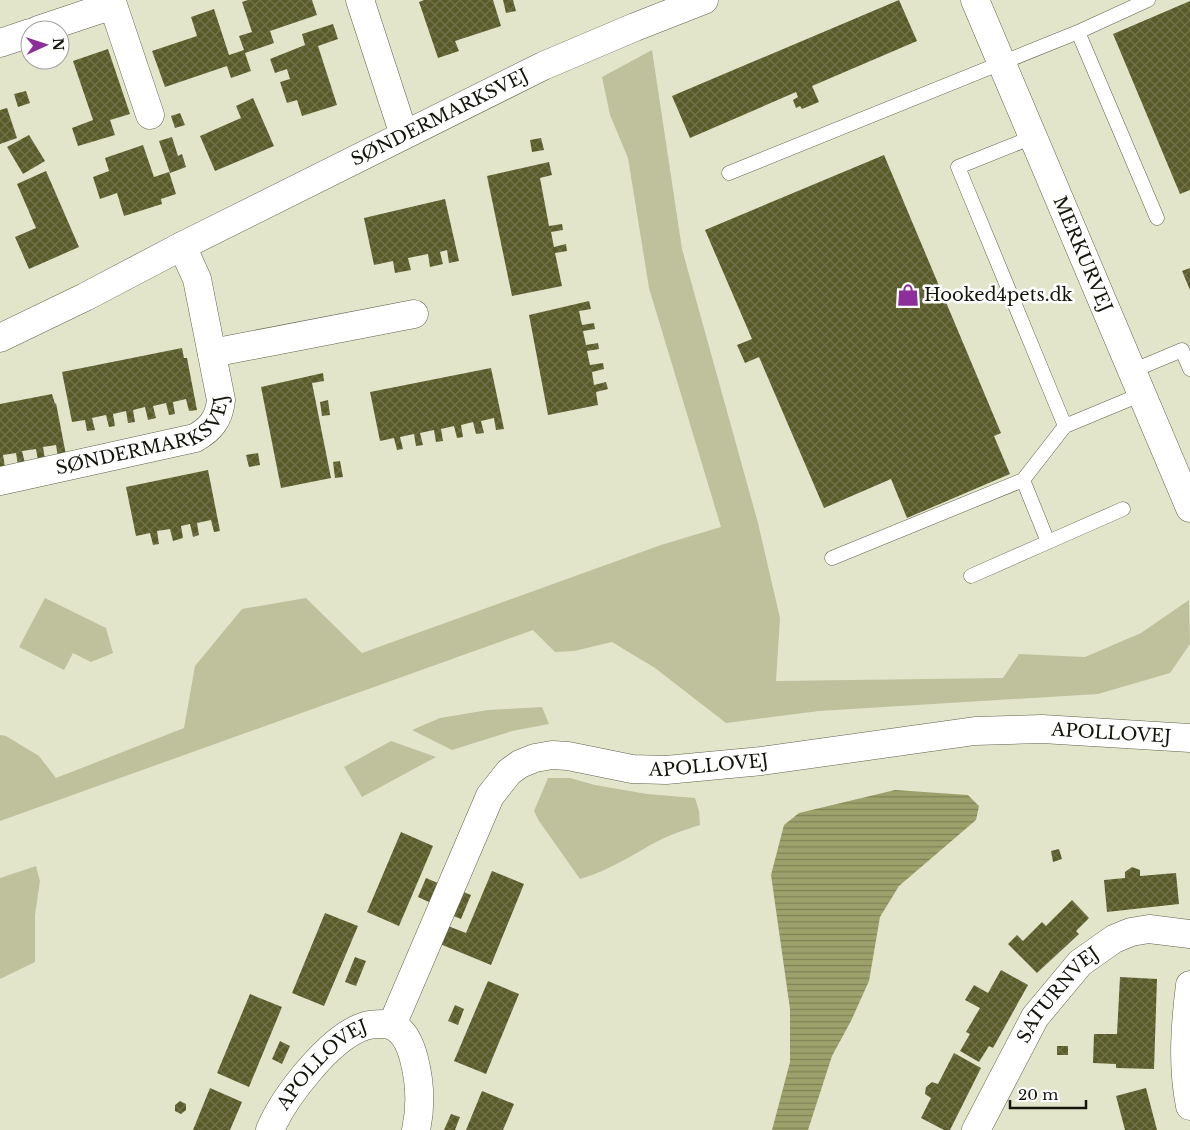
<svg xmlns="http://www.w3.org/2000/svg" width="1190" height="1130" font-family="'Libre Baskerville',serif">
  <defs>
    <pattern id="water-rules" width="6" height="5" patternUnits="userSpaceOnUse" patternTransform="scale(1.25)"><rect width="6" height="5" fill="#9da16b"/><path d="M0 2.5h6" fill="none" stroke="#7f8256"/></pattern>
    <pattern id="building-cross-hatch" width="8" height="8" patternUnits="userSpaceOnUse" patternTransform="scale(1.25)"><rect width="8" height="8" fill="#595c29"/><path d="M0 0l8 8M0 8l8-8" fill="none" stroke="#71734c"/></pattern>
  </defs>
  <rect width="100%" height="100%" fill="#e3e5cb"/>
  <!-- green -->
  <path fill="#bec19c" d="M652,50L682,249L758,523L780,618L776,681L1003,678L1019,654L1085,657L1141,633L1189,600L1190,644L1170,673L1098,694L819,711L726,723L655,668L612,642L574,651L555,652L533,630L0,821V735L6,736L39,756L56,778L184,728L195,666L242,609L306,598L362,653L661,545L721,527L649,288L628,158L610,115L602,77Z
    M45,598L106,628L113,653L91,662L73,653L64,670L19,647Z
    M542,707L549,724L512,731L452,750L412,730L440,718L488,710Z
    M391,741L436,757L362,797L344,767Z
    M548,778H570L595,785L647,794L695,798L699,811L700,825C687,829 672,834 660,840C633,854 609,871 580,879L539,821L534,811Z
    M36,866L40,881L35,915V962L0,979V878Z"/>
  <!-- water -->
  <path fill="url(#water-rules)" d="M895,790L968,795L979,806L976,820L899,886L880,917L869,981L851,1021L832,1056L808,1130H772L790,1062V1009L771,875L784,825L799,813Z"/>
  <!-- building -->
  <path fill="url(#building-cross-hatch)" d="M248,0H312L317,15L270,31L274,43L245,53L251,71L231,78L227,66L165,87L152,51L197,36L191,17L214,9L229,55L244,50L239,36L252,32L242,2Z
    M424,0H493L501,26L455,41L459,51L438,58L419,2Z
    M503,0H513L516,11L506,13Z
    M899,0L917,41L812,86L819,102L802,109L800,106L796,108L793,100L798,97L796,92L690,138L672,96Z
    M1190,1V190L1180,194L1113,34Z
    M333,24L338,39L318,46L337,105L302,116L297,100L287,103L280,82L290,79L287,69L275,73L270,59L305,45L302,34Z
    M108,49L130,114L110,120L115,135L78,146L72,128L93,120L73,61Z
    M26,91L30,103L18,107L14,94Z
    M253,98L274,146L215,171L200,136L241,118L236,106Z
    M7,108L17,138L0,144V110Z
    M180,113L185,125L175,128L171,116Z
    M29,135L45,161L23,174L7,147Z
    M172,137L178,156L182,154L186,167L170,173L159,141Z
    M541,138L544,150L532,152L530,140Z
    M143,145L154,177L169,172L176,194L161,199L162,204L124,216L117,193L100,199L93,177L109,171L105,158Z
    M884,155L1001,433L994,436L1010,474L907,518L891,479L824,508L759,357L745,363L737,345L752,339L705,230Z
    M549,162L552,175L540,178L549,226L562,224L563,230L551,232L554,247L566,244L567,251L555,253L562,286L512,296L487,176Z
    M46,171L79,247L29,269L15,237L36,228L17,184Z
    M445,199L459,261L449,263L447,250L440,252L443,264L430,267L428,254L408,258L411,270L395,273L393,261L374,265L364,218Z
    M1190,268V290L1182,271Z
    M589,301L591,309L579,311L582,325L594,323L595,329L583,331L586,345L598,343L599,349L587,351L590,365L603,363L604,369L592,372L594,385L606,382L608,389L596,392L598,405L548,415L529,315Z
    M182,348L184,358H187L197,410L189,411L186,399L173,402L175,414L169,415L166,403L153,406L156,418L148,420L145,407L133,410L135,422L128,423L126,411L113,414L115,426L109,427L106,415L92,418L95,430L87,431L85,420L72,422L62,372Z
    M491,368L504,429L496,430L494,418L481,421L484,433L476,434L473,422L461,425L463,437L457,438L454,426L441,429L443,441L436,442L434,430L420,433L423,445L416,446L414,434L400,437L403,449L397,450L394,438L380,441L370,392Z
    M323,373L324,381L312,383L331,478L281,488L261,387Z
    M52,394L55,404L56,403L66,455L58,457L56,445L43,447L45,459L38,461L36,449L22,451L25,463L18,465L16,453L3,455L5,467L0,468V404Z
    M328,400L330,415L322,416L320,402Z
    M258,453L260,465L249,467L246,455Z
    M340,461L343,477L335,478L333,462Z
    M208,470L220,531L214,532L211,520L197,523L199,535L193,537L190,524L181,526L183,538L173,541L170,529L157,531L159,544L153,545L150,533L136,536L126,487Z
    M401,832L433,846L399,926L367,912Z
    M1059,849L1062,859L1053,862L1051,851Z
    M1132,867L1140,870V876L1176,873L1179,904L1107,912L1104,880L1125,878V872Z
    M492,871L524,884L491,965L440,944L448,926L466,933Z
    M426,878L440,884L431,903L418,897Z
    M461,891L471,895L461,919L451,915Z
    M1072,900L1089,918L1076,931L1079,934L1037,973L1008,944L1017,935L1023,941L1042,922L1046,926Z
    M325,913L358,926L324,1006L292,993Z
    M355,957L366,961L356,986L345,982Z
    M1001,970L1028,985L993,1048L989,1046L979,1062L960,1051L970,1034L966,1032L980,1008L965,1000L974,985L988,993Z
    M1120,977L1157,979L1154,1069L1116,1068V1064L1093,1063L1094,1034H1117Z
    M488,981L519,994L486,1074L454,1061Z
    M250,994L282,1007L249,1087L217,1073Z
    M455,1005L464,1009L458,1025L448,1021Z
    M280,1041L290,1046L282,1064L272,1059Z
    M1057,1046H1068V1055H1057Z
    M954,1053L981,1068L950,1130H944L921,1118L931,1098L925,1094L926,1087L932,1082L938,1084Z
    M210,1088L242,1102L230,1130H193Z
    M1146,1088L1157,1130H1125L1116,1096Z
    M482,1091L514,1104L503,1130H466Z
    M180,1101L186,1104V1110L181,1114L175,1111V1105Z
    M451,1114L460,1117L455,1130H444Z"/>
  <g fill="none" stroke-linecap="round" stroke-linejoin="round">
    <defs>
      <path id="service" d="M1078,32L1157,218
        M1033,137L958,167L1065,426L1142,394
        M729,173L1078,32L1148,0
        M1132,371L1182,350L1190,369
        M1023,480L1048,542L1123,509
        M832,558L1023,480L1065,426
        M971,576L1048,542"/>
      <g id="minor">
        <path d="M360,0L404,135"/>
        <path id="s1" d="M975,0L1190,508"/>
        <path d="M38,30L113,5L150,115"/>
        <path d="M0,43L30,33"/>
        <path d="M212,353L414,314"/>
        <path id="s2" d="M0,481L195,438C211,429 219,419 221,400L197,279L182,246"/>
        <path d="M1190,985C1185,1025 1182,1066 1190,1106"/>
        <path id="s3" d="M392,1025L490,796L509,772L520,764L535,758L552,755L568,756L632,769L666,770L762,761L975,731L1042,729L1190,738"/>
        <path id="s4" d="M270,1130C284,1097 330,1037 365,1026C371,1024 378,1024 384,1024C402,1025 410,1043 414,1059C420,1082 421,1107 416,1130"/>
        <path id="s5" d="M976,1130L1035,1017L1080,963L1114,939L1131,932L1149,929L1190,934"/>
      </g>
      <g id="tertiary">
        <path id="s6" d="M0,338L85,297L182,246L543,66L635,27L704,0"/>
      </g>
    </defs>
    <!-- service casing -->
    <use href="#service" stroke="#60624b" stroke-width="15"/>
    <!-- minor casing -->
    <use href="#minor" stroke="#60624b" stroke-width="29"/>
    <!-- tertiary casing -->
    <use href="#tertiary" stroke="#60624b" stroke-width="29"/>
    <!-- service -->
    <use href="#service" stroke="#fff" stroke-width="14"/>
    <!-- minor -->
    <use href="#minor" stroke="#fff" stroke-width="28"/>
    <!-- tertiary -->
    <use href="#tertiary" stroke="#fff" stroke-width="28"/>
  </g>
  <!-- icons -->
  <defs>
    <symbol id="shop-bare" viewBox="-9 -9 18 18"><path d="M-5-2.5h2.3a2.7 3.5 0 0 1 5.4 0H5L5.5 6h-11ZM-1.5-2.5h3a1.5 2.3 0 0 0-3 0Z" fill="#8c2f9a" stroke="#fff" stroke-width="2.5" paint-order="stroke"/></symbol>
  </defs>
  <g fill-rule="evenodd">
    <use href="#shop-bare" x="892" y="279" width="32" height="32"/>
  </g>
  <g text-anchor="middle" dominant-baseline="central" stroke-width="5" stroke-linejoin="round" paint-order="stroke">
    <!-- street labels -->
    <g font-size="18" fill="#15150c" stroke="#fff">
      <text stroke="none"><textPath href="#s6" startOffset="492">SØNDERMARKSVEJ</textPath></text>
      <text stroke="none"><textPath href="#s1" startOffset="276">MERKURVEJ</textPath></text>
      <text stroke="none"><textPath href="#s2" startOffset="155">SØNDERMARKSVEJ</textPath></text>
      <text stroke="none"><textPath href="#s3" startOffset="890">APOLLOVEJ</textPath></text>
      <text stroke="none"><textPath href="#s3" startOffset="485">APOLLOVEJ</textPath></text>
      <text stroke="none"><textPath href="#s5" startOffset="159">SATURNVEJ</textPath></text>
      <text stroke="none"><textPath href="#s4" startOffset="85">APOLLOVEJ</textPath></text>
    </g>
    <!-- poi labels -->
    <g font-size="18" fill="#15150c" stroke="#fff" text-anchor="start">
      <text x="924" y="295">Hooked4pets.dk</text>
    </g>
  </g>
  <!-- north arrow -->
  <g transform="translate(45 45) rotate(87)"><circle r="24" fill="#ffffff" stroke="#a1a19e"/>
  <path d="M0-4L9 19L0 12L-9 19Z" fill="#8c2f9a"/>
  <text y="-8" font-size="14" font-weight="bold" text-anchor="middle" fill="#15150c">N</text>
  </g>
  <!-- scale -->
  <path d="M1010 1100v8h76v-8" fill="none" stroke="#15150c" stroke-width="2.5"/>
  <text x="1018" y="1100" font-size="15" fill="#15150c" stroke="#ffffff" stroke-width="4" paint-order="stroke">20 m</text>
</svg>
